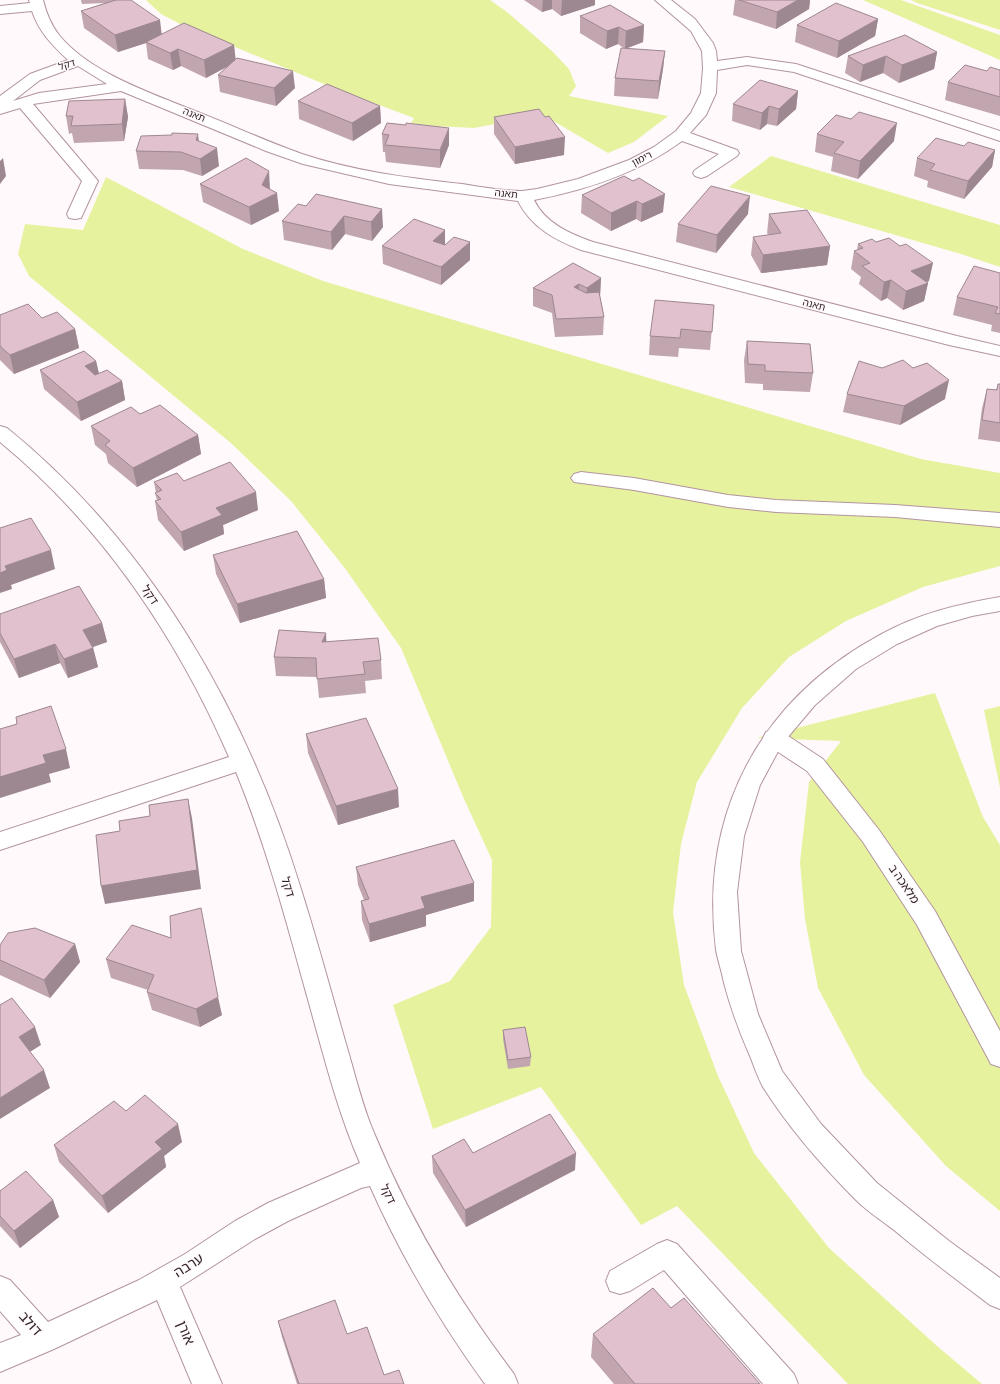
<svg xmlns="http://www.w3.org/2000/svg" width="1000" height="1384" font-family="'Alegreya Sans','Noto Sans Hebrew',sans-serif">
  <rect width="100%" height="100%" fill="#fff9fb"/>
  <!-- green -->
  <path fill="#e7f29f" d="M146,0H490L507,12L552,51L569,69L576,86L569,96L668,116L634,142L608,153L543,115L474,128L434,126L411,123L414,118L331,87L180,24L161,14Z
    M863,0H901L1000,35V60Z
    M911,0H1000V30L917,3Z
    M771,156L1000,225V267L961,254L729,187Z
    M106,177L243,249L323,281L921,459L1000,473V566L923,587L846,621L789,657L742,708L697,782L681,844L673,912L684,985L718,1076L754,1153L829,1248L937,1346L982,1384H848L677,1206L641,1225L541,1087L433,1129L393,1005L450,981L491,927L492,860L464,799L401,648L344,567L291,501L232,444L29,276L18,254L25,224L83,230Z
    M935,693L983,817L1000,845V1211L946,1166L864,1075L818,988L805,919L800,862L809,782L841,741L757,738Z
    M1000,706V788L984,710Z"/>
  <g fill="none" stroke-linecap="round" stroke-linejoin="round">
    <defs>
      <path id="minor" d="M29,0H43C46,12 51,25 59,35C90,73 151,93 195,111C231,125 266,141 302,154C353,171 408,178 462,184C482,187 502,191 522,191L537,189L578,179L629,160L654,147L676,131L691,113L701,93L703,68L702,51L691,31L655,0H671L695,19L713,43L716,51L717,61L747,57L796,64L1000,131V141L794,72L747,65L717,70L716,93L706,115L690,133L737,150L739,153L737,156L707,176L701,178L695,176L693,173L695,170L719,154L682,141C639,173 586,190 534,200C545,223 570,234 593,242L957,336L1000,346V356L949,345L581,250C555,240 531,227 518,201L389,184L303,164L266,151L121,91L33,104L98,181L81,218L75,219L69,218L67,214L82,181L20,108L0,114V96L30,74L68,60C52,45 39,32 32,11L0,14V6L30,3ZM78,66L107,84L39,93L13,101L40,80Z
        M0,426L7,428C151,545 246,711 300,886C317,939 331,992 346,1044C355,1074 362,1105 374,1133C410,1220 457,1299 514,1374L518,1384H485C440,1322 401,1256 370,1186L361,1188L288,1221L255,1239L180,1287L222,1384H192L157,1300L54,1349L0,1372V1343L21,1335L0,1311V1276L10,1280L48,1322L139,1280L185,1254L235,1221L268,1203L360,1163C337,1110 323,1053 307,996C286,920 266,845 236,772L0,850V832L229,757C177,637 101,525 0,442Z
        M581,472L634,478L728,495L776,500L895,505L1000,513V527L895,517L776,512L728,507L634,490L574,482L571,478L574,474Z
        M774,730L782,732L823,759L879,830L935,911L1000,1031V1067L991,1064L917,925L863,842L807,771L766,744L763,738L766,732Z
        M667,1240L677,1244L794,1374L798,1384H763L664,1270L630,1291L620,1294L610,1291L606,1281L610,1271L657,1244Z"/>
      <path id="major" d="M1000,597V611L972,616L937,626L897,644L856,669L815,705L782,744L760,785L744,836L737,892L741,951L758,1014L782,1071L821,1124L877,1183L949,1241L1000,1278V1309L990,1305C957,1280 925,1256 894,1230C881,1220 867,1211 856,1200C822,1166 789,1128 763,1087C758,1078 754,1066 750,1056C739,1031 731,1009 724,983C722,972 718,961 716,950C699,813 760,700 880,635C917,614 959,604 1000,597Z"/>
    </defs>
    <!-- minor casing -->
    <use href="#minor" stroke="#b294a0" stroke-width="2"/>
    <!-- major casing -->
    <use href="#major" stroke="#b294a0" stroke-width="2"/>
    <!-- minor -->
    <use href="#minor" fill="#fff" fill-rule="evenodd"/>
    <!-- major -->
    <use href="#major" fill="#fff" fill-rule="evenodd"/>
  </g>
  <!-- wall -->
  <path fill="#c1a6b0" d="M81,0H131L162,34L234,45L235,60L295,88L276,106L220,92L218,75L228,66L206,78L181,66L173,70L148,59L146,43L118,52L84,28L81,11L105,3L82,4Z
    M524,0H595V5L561,16L552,9L542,12Z
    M735,0H810L809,9L776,29L733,15Z
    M580,16L644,25L643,42L625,49L618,44L606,49L580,33Z
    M878,19L875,36L837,58L795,42L797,25Z
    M665,51L663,69L658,99L614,96L615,78Z
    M937,52L934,69L899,83L883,73L860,82L845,73L848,56Z
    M1000,70V116L945,100L948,82L987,71Z
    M798,91L796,109L777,126L767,124L760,130L732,121L733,104Z
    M125,99L128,117L124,141L74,143L72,133L69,134L66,116Z
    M298,101L380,106L381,123L353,141L299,119Z
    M494,117L564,155L515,164L494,134Z
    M851,119L894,141L858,179L831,171L833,157L815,152L817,134Z
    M406,125L449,145L440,168L386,162L385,152H383L382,134Z
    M199,141L219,166L202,176L183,170L139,169L136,151Z
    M964,146L995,150L992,167L964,199L927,187L928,181L914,176L917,158Z
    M633,181L663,212L641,222L636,219L611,231L581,213L582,195Z
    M200,184L270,189L279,211L251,225L203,202Z
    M316,194L383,227L372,241L345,234L332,250L284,240L282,221L306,206Z
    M748,214L716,253L676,242L678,224Z
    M769,214L830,246L827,265L761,273L751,255L753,237L769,235L767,233Z
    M445,244L470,260L441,285L383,264L382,246Z
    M858,244L929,281L927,282L928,283L924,301L903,310L887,298L881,301L859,284L861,277L851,269L854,251L857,250Z
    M1000,273V333L991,331L992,325L953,315L957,297Z
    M601,278L600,296L604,317L603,335L555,337L552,313L533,306V288Z
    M714,305L710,350L679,348L678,357L649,355L650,336Z
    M0,315L42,318L75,329L79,348L14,374L0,360Z
    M747,341L813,373L810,392L763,390V384L745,383L744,360Z
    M96,361L99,373L122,381L125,400L81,421L44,389L40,370Z
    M998,384H1000V442L978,439L982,408L987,389L996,390Z
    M847,394L945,399L900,425L843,412Z
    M140,414L198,435L201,454L137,487L108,463L106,454L95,445L91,426Z
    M184,481L258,510L223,525L224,534L184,551L158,520L155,501L157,500L155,493H156L154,482Z
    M213,555L324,579L326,598L240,623L216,574Z
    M0,614L102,623L107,642L93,647L98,667L68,678L60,663L19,678L0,642Z
    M326,642L381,660L382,679L365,681L366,693L319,698L317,677L276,676L274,657Z
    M306,734L399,807L338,825L308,753Z
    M356,867L474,883V901L426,915V926L370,942L362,920L361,901L364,900L358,885Z
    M171,938L222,1015L200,1027L152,1010L147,992L148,990L111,978L106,959Z
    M75,944L80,962L50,998L0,975V945Z
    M503,1030L531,1057L530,1066L508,1069L503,1039Z
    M126,1111L182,1142L164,1156L166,1167L108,1213L59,1162L54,1145Z
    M473,1153L575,1170L466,1227L433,1173L432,1156Z
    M0,1191L53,1200L59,1217L20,1248L0,1226Z
    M278,1321L347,1334L384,1375L404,1384H297L282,1337Z
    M593,1334L760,1384H614L591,1357Z"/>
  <!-- shaded-wall -->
  <path fill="#9d8790" d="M543,0H552V9L542,12Z
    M562,0H595V5L561,16Z
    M798,0H810L809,9L776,29L777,12Z
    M878,19L875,36L837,58L839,41Z
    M160,20L162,37L146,42V43L118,52L115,35Z
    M644,25L643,42L625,49L626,31Z
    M619,27L618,44L606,49L607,31Z
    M234,45L236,62L206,78L204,60Z
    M178,49L181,66L173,70L170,53Z
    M665,51L663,69L658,99L659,81Z
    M937,52L934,69L899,83L902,65Z
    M886,56L883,73L860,82L863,65Z
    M293,71L295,88L276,106L274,88Z
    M798,91L796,109L777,126L779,109Z
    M125,99L128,117L124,141L122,124Z
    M380,106L381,123L353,141L352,123Z
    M769,106L767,124L760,130L762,113Z
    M897,123L894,141L858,179L860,161Z
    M449,128V145L440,168V150Z
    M198,134L200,151L196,140Z
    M565,137L564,155L515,164V147Z
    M217,148L219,166L202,176L200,159Z
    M995,150L992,167L964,199L968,181Z
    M3,158L6,176L0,184V161Z
    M269,171L270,189L266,199L277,193L279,211L251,225L249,207L262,185Z
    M665,194L663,212L641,222L642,204Z
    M750,196L748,214L716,253L717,235Z
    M637,201L636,219L611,231V213Z
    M382,209L383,227L372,241L371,222Z
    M344,216L345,234L332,250L331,232Z
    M445,230V248L433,241Z
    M470,242V260L441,285V267Z
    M830,246L827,265L761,273L763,255Z
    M933,263L929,281L908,289L911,271Z
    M601,278L600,296L586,306L587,288Z
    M891,280L887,298L881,301L884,282Z
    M928,283L924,301L903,310L906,291Z
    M579,284L578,303L574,287Z
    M75,329L79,348L14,374L10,355Z
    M96,361L100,379L85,366Z
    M949,380L945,399L900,425L904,406Z
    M122,381L125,400L81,421L77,402Z
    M198,435L201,454L137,487L133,468Z
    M256,492L258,510L223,525L224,534L184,551L181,532L216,508Z
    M51,550L55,569L11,585L12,589L0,593V573L5,566Z
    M324,579L326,598L240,623L237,604Z
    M102,623L107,642L87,649L83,630Z
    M326,633L327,652L322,642Z
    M55,644L60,663L19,678L14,659Z
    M93,648L98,667L68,678L64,659Z
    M66,749L70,768L49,774L51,782L0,798V777L43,755Z
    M398,789L399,807L338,825L336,806Z
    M188,799L192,818L201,889L105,904L101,886Z
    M474,883V901L426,915V926L370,942L369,924L421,897Z
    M75,944L80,962L50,998L44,980Z
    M218,997L222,1015L200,1027L196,1009Z
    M35,1027L41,1045L25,1055L19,1037Z
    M44,1070L50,1088L0,1119V1098Z
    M178,1124L182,1142L164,1156L166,1167L108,1213L102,1196L155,1142Z
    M576,1153L575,1170L466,1227L465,1210Z
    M53,1200L59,1217L20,1248L14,1231Z"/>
  <!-- building -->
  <path fill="#e0c1cd" stroke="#9d8790" d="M116,0H131L160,20L115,35L81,11Z
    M739,0H798L777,12Z
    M836,3L878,19L839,41L797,25Z
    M610,5L644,25L626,31L619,27L607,31L580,16Z
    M184,23L234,45L204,60L178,49L170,53L146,42Z
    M905,35L937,52L902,65L886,56L863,65L848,56Z
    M621,48L665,51L659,81L615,78Z
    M237,58L293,71L274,88L218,75Z
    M965,65L987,71L990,67L1000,70V97L948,82Z
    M760,80L798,91L779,109L769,106L762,113L733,104Z
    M327,84L380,106L352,123L298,101Z
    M125,99L122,124L71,126L73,116H66L69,101Z
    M539,109L545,117L549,116L565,137L515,147L494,117Z
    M859,112L897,123L860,161L834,153L844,142L817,134L836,115L851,119Z
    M387,123L406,125V123L449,128L440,150L385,145L389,135L382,134Z
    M172,133L198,134L196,140L217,148L200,159L181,152L136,151L141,136L172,135Z
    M936,138L964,146L968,142L995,150L968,181L930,170L935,164L917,158Z
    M246,158L269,171L262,185L277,193L249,207L200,184Z
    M624,176L633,181L639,178L665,194L642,204L637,201L611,213L582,195Z
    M711,186L750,196L717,235L678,224Z
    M316,194L382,209L371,222L344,216L331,232L282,221L298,204L306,206Z
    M807,210L830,246L763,255L753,237L781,233L769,214Z
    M414,219L445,230L433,241L445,245L454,237L470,242L441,267L382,246Z
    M889,238L900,246L906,244L933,263L911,271L928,283L906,291L891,280L884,282L862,266L870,263L854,251L863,248L858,244L872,239L876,242Z
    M573,263L601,278L587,288L579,284L574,287L586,293L599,292L604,317L556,319L552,295L533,288Z
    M974,266L1000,273V314L995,313L998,307L957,297Z
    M655,300L714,305L712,332L681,329L680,338L650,336Z
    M28,304L42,318L57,312L75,329L10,355L0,346V315Z
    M747,341L810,344L813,373L765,371V365L748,364Z
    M84,351L96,361L85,366L95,375L107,370L122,381L77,402L40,370Z
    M903,360L913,368L927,363L949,380L904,406L847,394L859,361L882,368Z
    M998,384H1000V423L982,420L987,389L997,390Z
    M160,405L198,435L133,468L105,445L110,441L91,426L131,407L140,414Z
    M230,462L256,492L216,508L222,515L181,532L155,501L161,499L155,493L162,490L154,482L177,473L184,481Z
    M31,518L51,550L5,566L7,570L0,573V528Z
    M297,531L324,579L237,604L213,555Z
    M79,586L102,623L83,630L93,648L64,659L55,644L14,659L0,633V614Z
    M279,630L326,633L322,642L378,638L381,660L363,662L365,674L317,679L316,658L274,657Z
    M51,706L66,749L43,755L46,763L0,777V729L17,724L16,717Z
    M366,718L398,789L336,806L306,734Z
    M188,799L197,870L101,886L96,835L120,831L119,821L150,816L149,805Z
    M454,840L474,883L421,897L425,908L369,924L361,901L369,899L356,867Z
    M201,908L218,997L196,1009L147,992L154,975L106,959L132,925L171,938L170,916Z
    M35,928L75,944L44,980L0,960V945L8,933Z
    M12,998L35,1027L19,1037L44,1070L0,1098V1005Z
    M525,1027L531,1057L508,1060L503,1030Z
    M145,1095L178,1124L155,1142L162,1149L102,1196L54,1145L114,1101L126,1111Z
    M550,1114L576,1153L465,1210L432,1156L464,1139L473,1153Z
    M26,1171L53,1200L14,1231L0,1216V1191Z
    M653,1288L671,1308L684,1298L760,1384H635L593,1334Z
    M335,1300L347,1334L367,1327L384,1375L399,1370L404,1384H299L278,1321Z"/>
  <g text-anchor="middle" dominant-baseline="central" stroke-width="3" stroke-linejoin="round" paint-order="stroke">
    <!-- far-street labels -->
    <g font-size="10" fill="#2f2328" stroke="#fff9fb">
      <text transform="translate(67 65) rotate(-17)">דקל</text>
      <text transform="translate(194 115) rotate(22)">תאנה</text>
      <text transform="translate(642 159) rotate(-27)">רימון</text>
      <text transform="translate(506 194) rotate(6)">תאנה</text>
      <text transform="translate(814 305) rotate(15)">תאנה</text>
    </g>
    <!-- street labels -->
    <g font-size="12" fill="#2f2328" stroke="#fff9fb">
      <text transform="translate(150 595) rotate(56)">דקל</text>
      <text transform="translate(904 884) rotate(56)">מלאכה ב</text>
      <text transform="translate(288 887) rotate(73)">דקל</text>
      <text transform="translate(388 1194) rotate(64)">דקל</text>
    </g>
    <!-- near-street labels -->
    <g font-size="14" fill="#2f2328" stroke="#fff9fb">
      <text transform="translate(189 1266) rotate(-32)">ערבה</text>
      <text transform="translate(30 1324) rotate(48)">דולב</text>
      <text transform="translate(185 1333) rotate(67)">אורן</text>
    </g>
  </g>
</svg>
